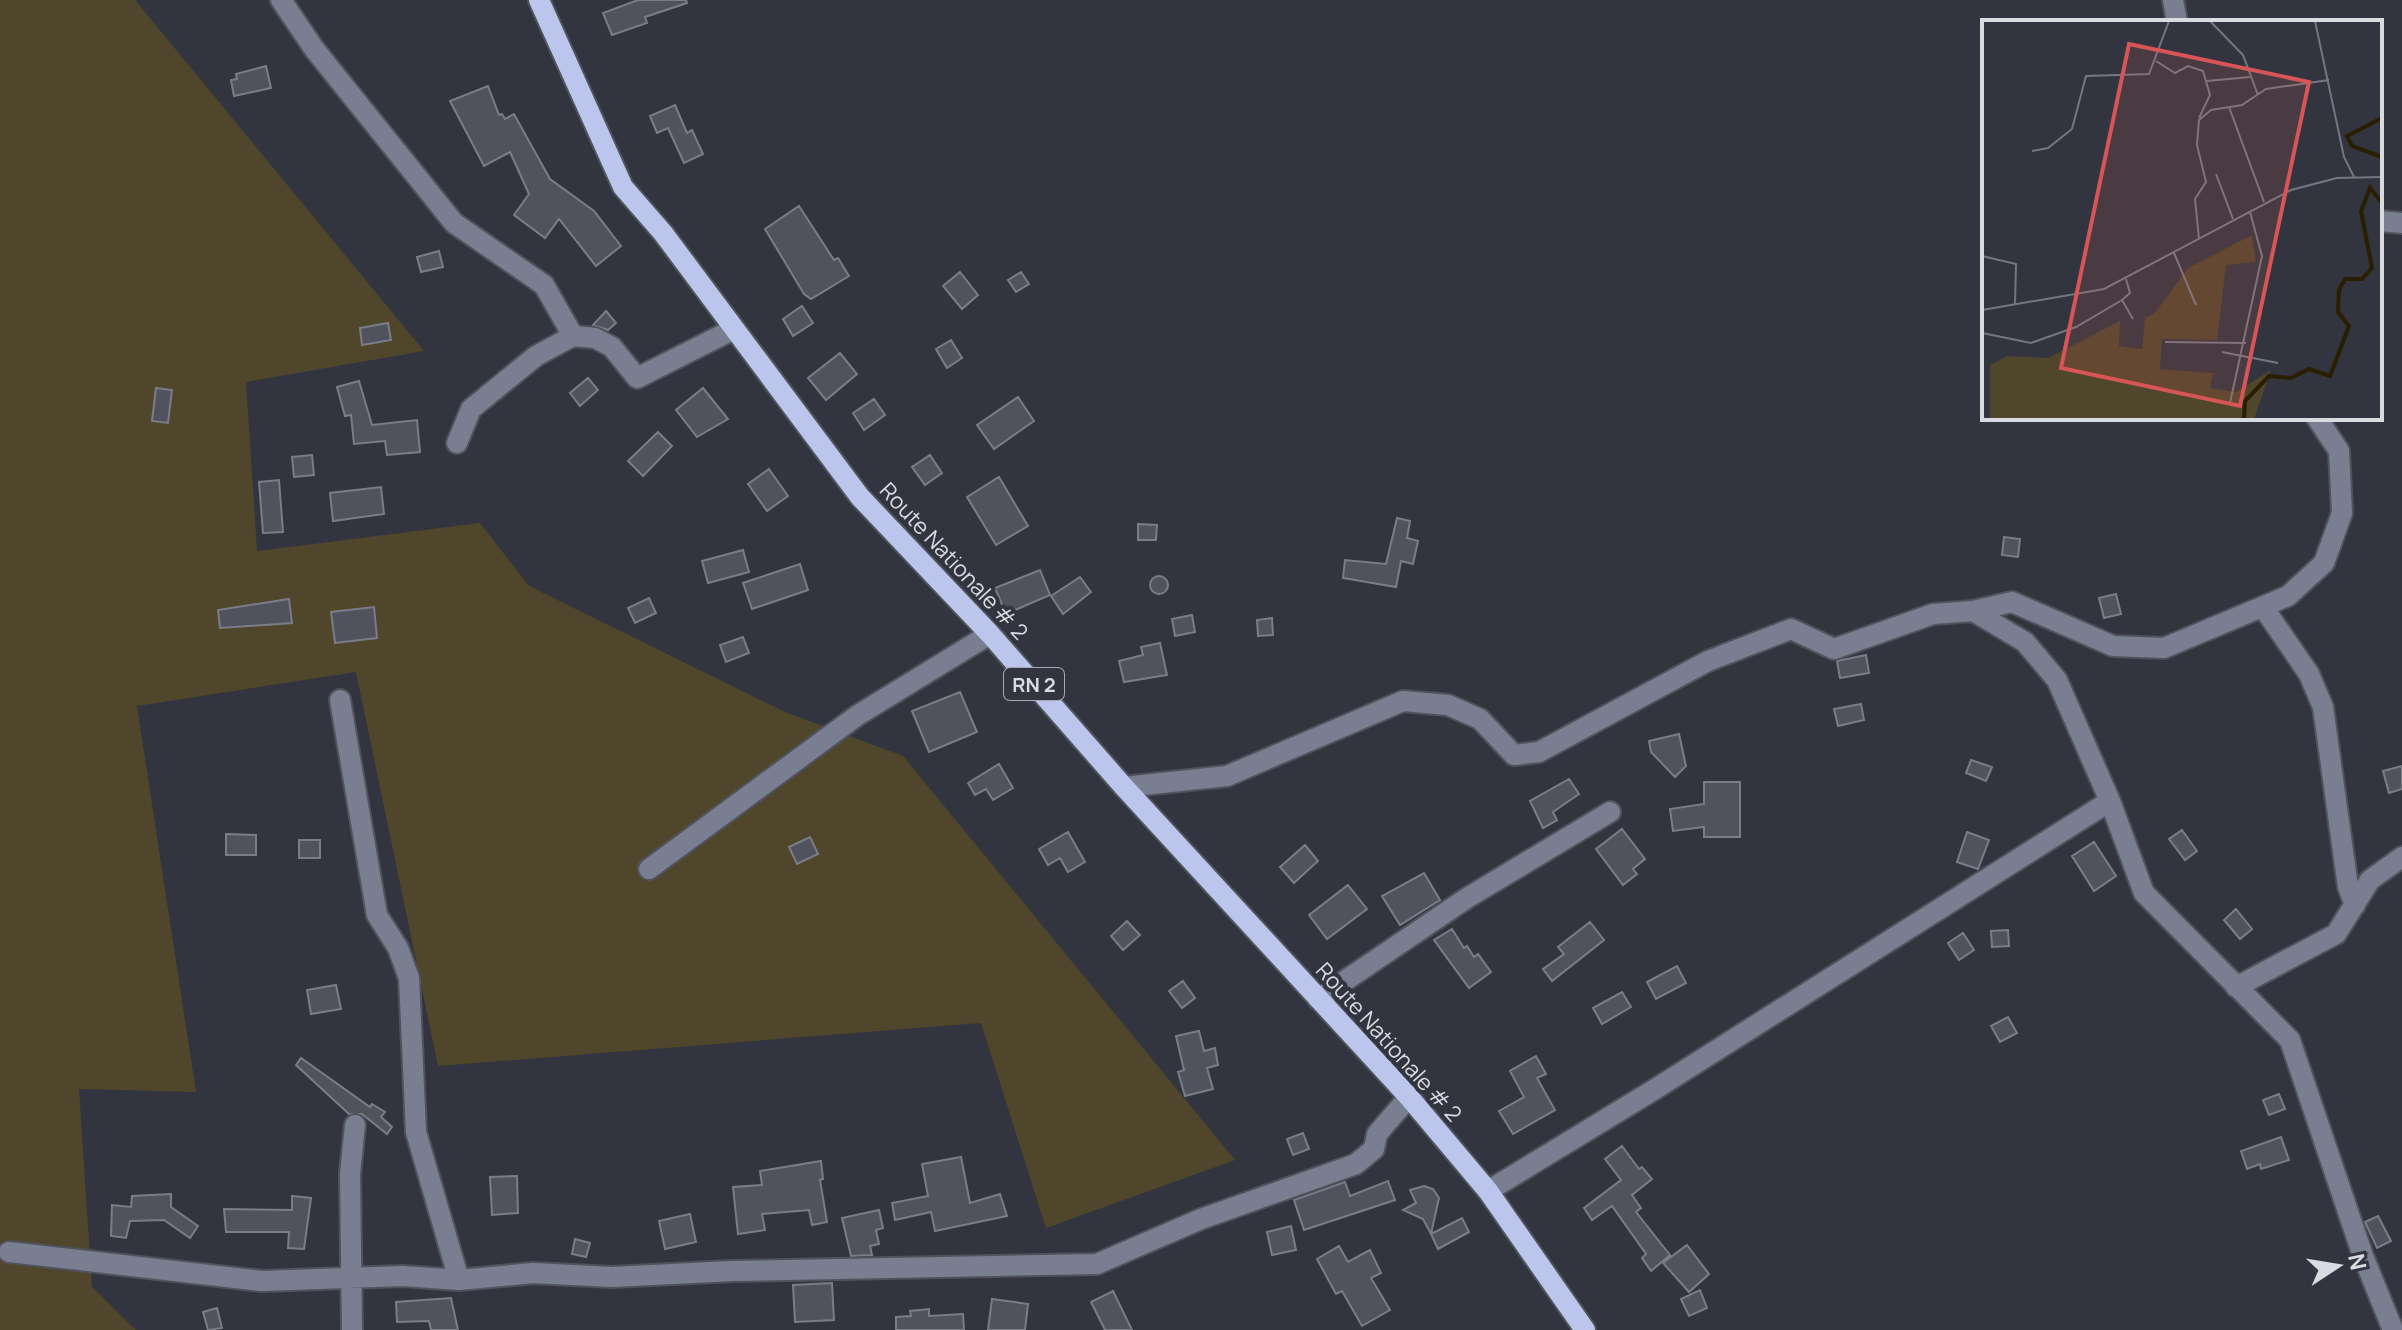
<svg xmlns="http://www.w3.org/2000/svg" width="2402" height="1330" font-family="Manrope,sans-serif">
  <rect width="100%" height="100%" fill="#32353f"/>
  <!-- green -->
  <path fill="#50462b" d="M0,0H135L424,351L246,382L257,551L480,523L529,586L785,712L903,756L1235,1160L1046,1228L981,1023L438,1066L356,672L137,706L196,1092L79,1089L92,1287L136,1330H0Z"/>
  <!-- building -->
  <path fill="#50535d" stroke="#7a7d88" stroke-width="2" d="M638,0H686L687,3L645,17L647,23L612,35L603,13Z
    M266,66L271,88L234,96L231,80L237,79L236,74Z
    M488,86L499,115L502,114L505,119L514,114L550,179L594,211L621,246L596,266L559,219L545,238L514,215L529,194L510,152L484,166L450,101Z
    M675,105L687,133L692,130L703,154L684,163L668,128L657,133L650,116Z
    M799,206L834,260L838,258L849,276L811,299L804,294L765,229Z
    M439,251L443,267L421,272L417,257Z
    M960,272L978,295L962,309L943,286Z
    M1021,272L1029,284L1016,292L1008,280Z
    M802,306L813,323L793,336L783,319Z
    M606,311L616,323L608,330L593,325Z
    M388,323L391,340L362,345L360,328Z
    M951,340L962,358L947,368L936,349Z
    M840,353L857,374L826,400L808,378Z
    M588,378L598,390L580,406L570,393Z
    M359,381L372,425L417,420L420,452L387,455L385,441L354,444L351,415L345,416L337,387Z
    M156,388L172,390L168,423L152,421Z
    M703,388L728,419L697,437L676,410Z
    M1018,397L1034,421L994,449L977,425Z
    M874,399L885,415L864,430L853,413Z
    M658,432L672,446L643,476L628,461Z
    M312,455L314,475L294,477L292,457Z
    M930,455L942,473L925,485L912,467Z
    M769,469L788,496L767,511L748,484Z
    M999,477L1028,526L996,545L967,497Z
    M279,480L283,532L263,533L259,482Z
    M381,487L384,514L333,521L330,493Z
    M1397,518L1410,521L1407,538L1418,541L1413,564L1401,561L1396,587L1343,578L1345,560L1386,564Z
    M1138,524L1157,525L1156,540H1138Z
    M2004,537L2020,539L2018,557L2002,555Z
    M743,550L749,572L708,583L702,561Z
    M800,564L808,590L752,609L743,583Z
    M1040,570L1050,595L1006,614L995,588Z
    M1150 585a9 9 0 1 1 18 0a9 9 0 1 1-18 0Z
    M1080,577L1091,592L1063,614L1051,596Z
    M2116,594L2121,614L2104,618L2099,598Z
    M649,598L656,613L635,623L628,608Z
    M289,599L292,623L220,628L218,610Z
    M374,607L377,638L335,643L331,612Z
    M1192,615L1195,632L1175,636L1172,619Z
    M1272,618L1273,635L1258,636L1257,620Z
    M743,637L749,653L726,662L720,645Z
    M1160,643L1167,675L1124,682L1119,661L1143,655L1141,647Z
    M1866,655L1869,673L1840,678L1837,661Z
    M960,692L977,732L929,752L912,711Z
    M1861,704L1864,720L1838,726L1834,709Z
    M1679,734L1686,766L1675,777L1651,752L1649,741Z
    M1971,760L1992,767L1986,781L1966,773Z
    M999,764L1013,788L993,800L986,789L975,795L968,783Z
    M2402,766V789L2389,793L2383,771Z
    M1569,779L1579,794L1553,812L1557,820L1543,828L1530,801Z
    M1704,782H1740V837H1704V827L1673,831L1670,809L1704,804Z
    M1622,829L1645,859L1633,869L1637,874L1623,885L1596,849Z
    M2182,830L2197,851L2185,860L2169,839Z
    M1068,832L1085,862L1068,872L1060,858L1048,865L1039,849Z
    M1967,832L1989,840L1978,869L1957,862Z
    M226,834L256,835V855H226Z
    M810,837L818,854L797,864L789,847Z
    M299,840H320V858H299Z
    M2094,842L2116,876L2094,891L2072,856Z
    M1305,845L1318,861L1294,883L1280,867Z
    M1424,873L1440,900L1400,925L1382,896Z
    M1348,885L1367,909L1327,939L1309,915Z
    M2236,909L2252,929L2240,939L2224,920Z
    M1127,921L1140,935L1123,950L1111,936Z
    M1590,922L1604,940L1552,981L1543,969L1564,954L1558,947Z
    M1452,929L1464,948L1467,946L1474,957L1478,954L1491,972L1469,988L1434,940Z
    M2008,930L2009,946L1992,947L1991,931Z
    M1963,933L1974,950L1959,960L1948,943Z
    M1677,966L1686,983L1656,999L1647,982Z
    M1183,981L1195,998L1182,1008L1169,991Z
    M336,985L341,1009L311,1014L307,990Z
    M1622,992L1631,1007L1602,1024L1593,1008Z
    M2008,1017L2017,1033L2000,1042L1991,1026Z
    M1199,1031L1204,1051L1215,1048L1218,1065L1207,1068L1213,1089L1185,1096L1178,1072L1184,1070L1176,1036Z
    M1536,1056L1546,1074L1537,1078L1555,1110L1513,1134L1499,1111L1524,1097L1510,1071Z
    M301,1058L370,1107L372,1104L385,1112L381,1117L392,1127L387,1134L362,1114H349L296,1065Z
    M2279,1094L2285,1109L2269,1115L2263,1100Z
    M1303,1133L1309,1149L1293,1155L1287,1139Z
    M2281,1137L2289,1160L2261,1169L2260,1164L2247,1169L2241,1151Z
    M1622,1146L1639,1169L1642,1167L1652,1179L1632,1195L1641,1208L1636,1212L1670,1255L1651,1271L1642,1258L1646,1254L1612,1206L1592,1220L1584,1208L1621,1180L1605,1159Z
    M961,1157L970,1203L1000,1194L1007,1216L935,1231L931,1212L895,1220L892,1203L928,1196L922,1164Z
    M821,1161L823,1179L820,1180L827,1222L812,1225L809,1210L762,1214L765,1230L738,1234L733,1187L762,1185L760,1171Z
    M517,1176L518,1213L492,1215L490,1177Z
    M1388,1181L1395,1200L1304,1230L1294,1200L1345,1182L1350,1196Z
    M1424,1186L1433,1189L1439,1198L1431,1234L1423,1219L1403,1210L1416,1203L1410,1190Z
    M171,1194V1207L198,1226L190,1238L164,1220L130,1221L126,1238L111,1236L112,1205L131,1207L132,1196Z
    M292,1196L311,1198L304,1249L288,1248L289,1232H226L224,1209L292,1210Z
    M879,1210L883,1228L876,1230L879,1244L870,1246L872,1255L851,1256L842,1218Z
    M690,1214L696,1242L665,1249L659,1221Z
    M2378,1216L2391,1241L2377,1248L2365,1222Z
    M1462,1218L1469,1232L1438,1249L1431,1234Z
    M1291,1226L1296,1250L1272,1255L1267,1232Z
    M575,1239L590,1243L586,1257L572,1254Z
    M1687,1245L1709,1274L1689,1292L1663,1263Z
    M1339,1246L1348,1262L1370,1250L1381,1273L1371,1278L1390,1310L1362,1326L1342,1291L1336,1294L1317,1259Z
    M832,1283L834,1320L795,1322L793,1285Z
    M1700,1290L1707,1308L1689,1316L1681,1299Z
    M1113,1291L1132,1330H1105L1091,1302Z
    M451,1298L458,1330H431L429,1321L397,1322L396,1302Z
    M992,1299L1028,1304L1025,1330H988Z
    M217,1308L222,1328L208,1330L203,1312Z
    M929,1309V1316L963,1314L964,1330H896V1317L911,1316L910,1311Z"/>
  <g fill="none" stroke-linecap="round" stroke-linejoin="round">
    <defs>
      <path id="minor" d="M281,0L315,50L454,223L544,285L573,336
        M2173,0L2177,22
        M2380,221L2402,223
        M457,443L471,409L536,356L573,336L595,338L612,347L637,378L732,330
        M2263,607L2309,674L2323,707L2348,887L2355,905
        M1973,611L2012,602L2113,646L2164,648L2288,596L2324,563L2342,513L2339,451L2317,418
        M340,700L377,915L398,948L409,978L416,1132L459,1280
        M1124,787L1227,776L1403,701L1448,705L1480,719L1514,755L1539,752L1708,661L1791,629L1834,649L1933,614L1973,611L2025,642L2057,680L2110,801L2144,893L2290,1040L2363,1256L2393,1330
        M649,869L858,715L990,634
        M2236,987L2336,934L2370,880L2402,857
        M1318,999L1467,898L1610,812
        M1488,1191L1652,1091L2110,801
        M9,1252L262,1281L403,1276L459,1280L533,1273L612,1277L732,1271L1097,1264L1201,1219L1356,1164L1374,1149L1377,1134L1409,1097
        M352,1330L350,1174L355,1125"/>
      <path id="major" d="M539,0L623,187L663,233L860,497L990,634L1124,787L1409,1097L1488,1191L1585,1330"/>
    </defs>
    <!-- minor casing -->
    <use href="#minor" stroke="#50535c" stroke-width="24"/>
    <!-- major casing -->
    <use href="#major" stroke="#50535c" stroke-width="24"/>
    <!-- minor -->
    <use href="#minor" stroke="#797e91" stroke-width="20"/>
    <!-- major -->
    <use href="#major" stroke="#bcc6ed" stroke-width="20"/>
  </g>
  <g text-anchor="middle" dominant-baseline="central" stroke-width="8" stroke-linejoin="round" paint-order="stroke">
    <!-- shield labels -->
    <rect fill="#32353f" stroke="#a7a9b0" stroke-width="2" x="1004" y="668" width="60" height="32" rx="6"/>
    <g font-size="20" font-weight="bold" fill="#d9dbe1">
      <text x="1034" y="684">RN 2</text>
    </g>
    <!-- street labels -->
    <g font-size="22" fill="#d9dbe1" stroke="#32353f">
      <text transform="translate(954 561) rotate(47)">Route Nationale # 2</text>
      <text transform="translate(1389 1042) rotate(48)">Route Nationale # 2</text>
    </g>
  </g>
  <!-- overview -->
  <g transform="translate(1982 20)">
    <rect width="400" height="400" fill="#32353f"/>
    <path d="M270,215L274,242L244,245L235,320L180,319L178,349L231,353L228,368L254,372L289,350L272,399H8V345L25,336L66,338L138,301L137,326L160,329L163,298L173,293L206,248Z" fill="#50462b"/>
    <path fill="none" stroke="#291e00" stroke-width="4" d="M400,98L365,116L370,126L400,137M262,399L263,381L287,356L309,358L327,349L348,356L367,306L356,292L357,270L363,259H380L390,248L379,191L388,168L400,183"/>
    <path fill="none" stroke="#757780" stroke-width="2" d="M228,1L261,35L276,75M333,1L362,137L372,157M174,41L193,53L206,46L221,51L228,75L217,98M225,61L268,57M247,87L282,182M50,131L66,128L90,109L104,56L167,54L187,1M234,154L251,199M217,219L213,179L224,162L215,125L217,100L229,90L260,85L284,69L347,60M192,233L214,285M0,236L34,244L33,285M144,259L148,273L140,280L151,299M0,290L122,269L309,170L355,158L400,157M0,313L49,323L94,307L140,280M183,322L264,323M240,332L296,343M248,383L280,236L268,192"/>
    <path fill="#d75556" fill-opacity="0.15" stroke="#d75556" stroke-width="4" d="M147,24L327,62L258,386L79,348Z"/>
    <rect width="400" height="400" fill="none" stroke="#d9dbe1" stroke-width="4"/>
  </g>
  <!-- north arrow -->
  <g transform="translate(2338 1266) rotate(78)" stroke="#32353f" stroke-width="6" paint-order="stroke">
  <path d="M0-6L14 30L0 20L-14 30Z" fill="#d9dbe1"/>
  <text y="-12" font-size="22" font-weight="bold" text-anchor="middle" fill="#d9dbe1">N</text>
  </g>
</svg>
